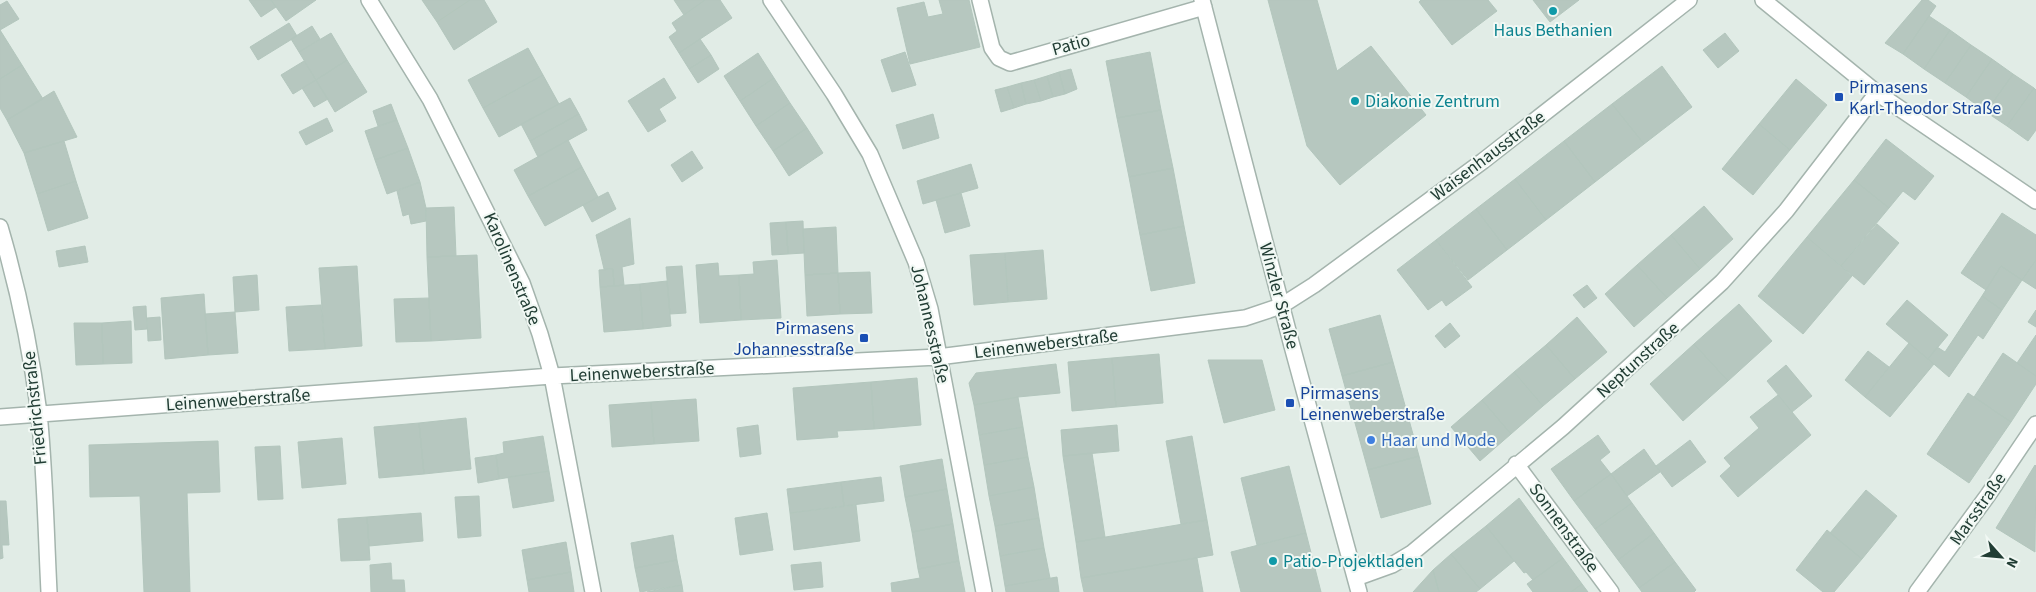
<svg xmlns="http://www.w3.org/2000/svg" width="2036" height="592" font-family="'Source Sans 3',sans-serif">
  <rect width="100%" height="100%" fill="#e1ece6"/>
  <!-- building -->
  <path fill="#b6c7bf" stroke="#b3c6bd" d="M249,0H271L276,7L261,17Z
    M271,0H316L286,21Z
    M422,0H470L437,22Z
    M470,0H484L497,22L454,50L437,22Z
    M674,0H705L684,15Z
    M705,0H720L732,18L679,53L669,37L677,31L672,23Z
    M939,0H969L980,47L910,64L897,8L924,2L928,17L943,14Z
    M1268,0H1317L1337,71L1371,46L1426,115L1340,185L1307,146Z
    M1421,0H1488L1497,11L1452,45L1419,2Z
    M1533,0H1579L1550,22Z
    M1922,0H1928L1936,6L1903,54L1885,43Z
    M7,1L19,19L0,30V5Z
    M1929,16L1950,30L1924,69L1903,54Z
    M289,23L297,36L258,60L250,47Z
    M312,26L320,39L299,52L291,39Z
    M0,30L22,65L0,79Z
    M1950,30L1971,45L1945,83L1924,69Z
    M331,33L347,60L316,80L299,52Z
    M1725,33L1739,51L1718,68L1703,50Z
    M700,39L711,55L689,69L679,53Z
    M1971,45L1992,59L1966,97L1945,83Z
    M528,48L543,75L483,108L468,80Z
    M905,52L916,85L892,92L881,60Z
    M1150,52L1161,110L1117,118L1106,61Z
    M758,53L774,78L740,101L724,76Z
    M711,55L719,69L698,83L689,69Z
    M1992,59L2013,74L1986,112L1966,97Z
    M347,60L367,92L335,112L316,80Z
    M304,61L316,80L293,94L281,75Z
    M22,65L43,99L7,120L0,108V79Z
    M1662,66L1692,107L1644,144L1612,104Z
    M1071,69L1077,89L1065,94L1059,72Z
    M1059,72L1065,94L1053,97L1047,76Z
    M2013,74L2034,88L2007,126L1986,112Z
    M543,75L559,104L499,137L483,108Z
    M1047,76L1053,97L1041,101L1034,80Z
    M664,78L676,98L659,109L666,121L648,132L628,101Z
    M774,78L790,103L756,126L740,101Z
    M1796,79L1827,105L1790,150L1759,124Z
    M316,80L328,99L314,107L302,88Z
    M1034,80L1041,101L1026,104L1021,83Z
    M1021,83L1026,104L1014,108L1007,87Z
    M1007,87L1014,108L1001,112L995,90Z
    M2034,88L2036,90V130L2028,141L2007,126Z
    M54,91L77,137L24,153L7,120Z
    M570,98L579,114L530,141L521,124Z
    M790,103L807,128L773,151L756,126Z
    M391,104L397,120L378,126L373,111Z
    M1612,104L1644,144L1595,182L1564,141Z
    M1161,110L1173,168L1129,177L1117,118Z
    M579,114L587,130L538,157L530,141Z
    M933,114L939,138L903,149L896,125Z
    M327,118L333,131L306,145L299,132Z
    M397,120L408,148L375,160L365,131Z
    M1759,124L1790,150L1753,195L1722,169Z
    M807,128L823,153L789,176L773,151Z
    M1886,139L1934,176L1915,200L1903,191L1889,208L1854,180Z
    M568,140L582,167L528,196L514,170Z
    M64,141L76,181L37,194L24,153Z
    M1564,141L1595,182L1546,220L1515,179Z
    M408,148L420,182L387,194L375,160Z
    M692,151L703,168L682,182L671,165Z
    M971,164L978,188L923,204L917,181Z
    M582,167L598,197L545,226L528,196Z
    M1173,168L1184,226L1140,235L1129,177Z
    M1515,179L1546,220L1507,250L1476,209Z
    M1854,180L1889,208L1841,266L1807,237Z
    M76,181L88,218L48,231L37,194Z
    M420,182L426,208V221L411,224L409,214L403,216L397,191Z
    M608,192L616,209L592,222L583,205Z
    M961,193L970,226L945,233L936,200Z
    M1704,206L1733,239L1700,269L1671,235Z
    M454,207L456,256L427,257L426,208Z
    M1476,209L1507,250L1468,280L1436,240Z
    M2002,213L2036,235V260L2022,280L2001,266L1986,290L1961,273Z
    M630,218L634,264L622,267L624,285L614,286L613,269H604L596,235Z
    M803,221L804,253L788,254L786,222Z
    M786,222L788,254L772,255L770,223Z
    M1877,224L1899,243L1864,285L1841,266Z
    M1184,226L1195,283L1151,291L1140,235Z
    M836,227L838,273L805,275L803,229Z
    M1671,235L1700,269L1667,298L1637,265Z
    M1807,237L1852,276L1803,334L1758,296Z
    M1436,240L1472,287L1446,306L1442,300L1428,310L1397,270Z
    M85,246L88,262L59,267L56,251Z
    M1043,250L1047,299L1008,302L1005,253Z
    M1005,253L1008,302L974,305L970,255Z
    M477,255L481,338L431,341L427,257Z
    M777,260L781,318L741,320L739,275L754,274L753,262Z
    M2036,260V289L2022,280Z
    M718,263L719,276L739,275L741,320L700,323L696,265Z
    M1637,265L1667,298L1634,327L1605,294Z
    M357,266L362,346L325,349L319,268Z
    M682,266L686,313L670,314L666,267Z
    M2001,266L2022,280L2002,310L1982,296Z
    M613,269L614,286L600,287L599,270Z
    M870,272L872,313L840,314L838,273Z
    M838,273L840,314L807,316L805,275Z
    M257,275L259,310L235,312L233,277Z
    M667,281L671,326L643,329L640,284Z
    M640,284L643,329L604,332L600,287Z
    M1587,285L1597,298L1584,308L1573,295Z
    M204,294L208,355L165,359L161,298Z
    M1982,296L2002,310L1983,339L1978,335L1949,377L1928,359L1937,347L1945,352Z
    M429,298L431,341L396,342L394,299Z
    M1907,300L1948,335L1928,359L1886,324Z
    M1739,304L1772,341L1728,381L1694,344Z
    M321,305L325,349L289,351L286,307Z
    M146,306L147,329L135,330L133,307Z
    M2036,310V327L2028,322Z
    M235,312L238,353L208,355L205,314Z
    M1380,315L1393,362L1342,376L1329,329Z
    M160,317L161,340L148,341L147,318Z
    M1577,317L1607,352L1575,379L1546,345Z
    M131,321L132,363L103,364L102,323Z
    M74,323H102L103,364L76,365Z
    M1450,323L1460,336L1445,348L1435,336Z
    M2036,335V376L2017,363Z
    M1909,343L1934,364L1890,417L1865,397Z
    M1694,344L1728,381L1683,421L1650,384Z
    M1546,345L1575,379L1543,406L1514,372Z
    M1868,351L1889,367L1865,397L1845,380Z
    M2003,353L2036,376V384L2011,422L1974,397Z
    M1159,354L1163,403L1116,407L1112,358Z
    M1112,358L1116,407L1072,411L1068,362Z
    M1208,360H1262L1275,410L1224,423Z
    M1393,362L1406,409L1355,423L1342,376Z
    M1056,364L1060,393L1018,397L974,405L969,383L976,373Z
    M1786,365L1812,396L1792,412L1767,381Z
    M1514,372L1543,406L1511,434L1482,400Z
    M917,378L921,425L874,429L871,382Z
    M871,382L874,429L837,431L838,437L797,440L793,388Z
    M1968,393L2011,422L1969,483L1927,454Z
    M1778,395L1811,435L1738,497L1720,476L1731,466L1724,458L1759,428L1750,417Z
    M1018,397L1023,427L979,435L974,405Z
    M696,399L699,441L654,444L651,402Z
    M1482,400L1511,434L1480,461L1451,427Z
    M651,402L654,444L612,447L609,405Z
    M1406,409L1419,456L1368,470L1355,423Z
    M466,418L471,469L424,474L419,423Z
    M419,423L424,474L379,478L374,427Z
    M758,425L761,454L740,457L737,428Z
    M1117,425L1119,451L1063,456L1061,430Z
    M1023,427L1028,457L984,465L979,435Z
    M1598,435L1610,452L1600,460L1611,474L1574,501L1551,469Z
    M543,436L549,471L499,479L496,455L504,453L503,442Z
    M1192,436L1207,520L1181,524L1166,441Z
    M342,438L346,484L302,488L298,442Z
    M1690,440L1706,462L1672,487L1656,466Z
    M218,441L220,492L187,493L190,592H144L140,496L90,497L89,445Z
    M280,446L283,499L258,500L255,447Z
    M1644,449L1660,472L1627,496L1611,474Z
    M1092,453L1105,537L1076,542L1063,456Z
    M496,455L499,479L478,483L475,458Z
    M1419,456L1431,504L1381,518L1368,470Z
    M1028,457L1034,487L989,496L984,465Z
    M942,459L947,489L905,497L900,466Z
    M2035,465L2036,466L2035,552L1996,528Z
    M1289,466L1306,533L1257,545L1241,478Z
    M549,471L554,501L513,508L508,477Z
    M1611,474L1632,503L1595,529L1574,501Z
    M881,477L884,501L844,506L841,482Z
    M841,482L844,506L790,513L787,489Z
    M1034,487L1039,518L995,526L989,496Z
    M947,489L953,524L912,532L905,497Z
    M1866,490L1897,516L1862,559L1830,533Z
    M479,496L481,536L458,538L455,497Z
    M1519,498L1563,558L1533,580L1526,572L1524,573L1486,526Z
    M0,501H6L9,545H2L3,558L0,559Z
    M1632,503L1654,533L1618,560L1595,529Z
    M856,505L860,541L794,550L790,513Z
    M421,513L423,541L369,546L367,517Z
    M767,513L773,550L740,555L735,518Z
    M367,517L370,560L341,561L338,519Z
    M1039,518L1044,548L1000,556L995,526Z
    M1207,520L1213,555L1081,578L1076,542Z
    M953,524L959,561L918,569L912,532Z
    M1486,526L1514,561L1480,589L1451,554Z
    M1827,530L1862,559L1834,592H1823L1796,570Z
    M1306,533L1321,592H1241L1231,552Z
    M1654,533L1675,562L1639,588L1618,560Z
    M673,535L677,560L635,568L631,543Z
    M566,542L571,572L527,580L522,550Z
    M1044,548L1050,578L1005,586L1000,556Z
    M1451,554L1480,589L1476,592H1439L1433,570Z
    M1197,558L1203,592H1084L1081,578Z
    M1563,558L1582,584L1571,592H1533L1527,584Z
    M677,560L682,585L640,592L635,568Z
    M959,561L965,592H892L891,583L920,578L918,569Z
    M821,562L823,587L794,590L791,565Z
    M1675,562L1696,590L1694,592H1642L1639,588Z
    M391,563L392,580H404L405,592H371L370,565Z
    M1433,570L1439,592H1413Z
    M571,572L574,592H529L527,580Z
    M1057,577L1059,592H1006L1005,586Z
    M1582,584L1588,592H1571Z
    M682,585L683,592H647Z"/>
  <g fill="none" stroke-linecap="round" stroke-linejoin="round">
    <defs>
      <path id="minor" d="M369,0L430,99L522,283L540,334L552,376L593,592
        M771,0L834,94L870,154L916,262L930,309L984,592
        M980,0L992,48L999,58L1010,63L1204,7
        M1202,0L1292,346L1359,592
        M1763,0L1877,93L2036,201
        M0,227C18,288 31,351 39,413C45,472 46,533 49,592
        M0,417L552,376L938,357L1245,318L1281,306L1314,285L1483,161L1689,0
        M1516,464L1611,592
        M1356,578L1392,565L1412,553L1563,427L1722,282L1786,211L1877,93
        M1917,592L1988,495L2036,424"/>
    </defs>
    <!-- minor casing -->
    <use href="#minor" stroke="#a4b4ad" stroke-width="18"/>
    <!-- minor -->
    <use href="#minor" stroke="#fff" stroke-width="15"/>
  </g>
  <!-- markers -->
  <g fill="#0f9aa8" stroke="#f1f8f4" stroke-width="2">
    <circle cx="1553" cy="11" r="5"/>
    <circle cx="1355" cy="101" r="5"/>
    <circle cx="1273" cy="561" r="5"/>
  </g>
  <g fill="#1a4fb4" stroke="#f1f8f4" stroke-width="2">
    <rect x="1834" y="92" width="10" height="10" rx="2.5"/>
    <rect x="859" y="333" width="10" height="10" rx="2.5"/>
    <rect x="1285" y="398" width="10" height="10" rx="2.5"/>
  </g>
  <circle fill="#3f7fe0" stroke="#f1f8f4" stroke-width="2" cx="1371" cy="440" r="5"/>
  <g text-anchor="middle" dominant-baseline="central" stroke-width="4" stroke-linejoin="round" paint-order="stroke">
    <!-- culture labels -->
    <g font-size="18" fill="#0d838f" stroke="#f1f8f4" text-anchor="start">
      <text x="1553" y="30" text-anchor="middle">Haus Bethanien</text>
      <text x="1365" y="101">Diakonie Zentrum</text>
      <text x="1283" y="561">Patio-Projektladen</text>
    </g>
    <!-- street labels -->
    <g font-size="18" fill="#213d34" stroke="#f1f8f4">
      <text transform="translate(1071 45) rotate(-16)">Patio</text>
      <text transform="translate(1488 156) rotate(-37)">Waisenhausstraße</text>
      <text transform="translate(512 269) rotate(67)">Karolinenstraße</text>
      <text transform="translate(1279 296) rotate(75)">Winzler Straße</text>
      <text transform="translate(930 324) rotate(77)">Johannesstraße</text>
      <text transform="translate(1046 344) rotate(-7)">Leinenweberstraße</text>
      <text transform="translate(1638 360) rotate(-42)">Neptunstraße</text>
      <text transform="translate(642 372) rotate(-3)">Leinenweberstraße</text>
      <text transform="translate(238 400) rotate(-4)">Leinenweberstraße</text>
      <text transform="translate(35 408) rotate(-96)">Friedrichstraße</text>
      <text transform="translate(1978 509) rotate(-55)">Marsstraße</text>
      <text transform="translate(1564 528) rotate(54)">Sonnenstraße</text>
    </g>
    <!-- transit labels -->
    <g font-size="18" fill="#164399" stroke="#f1f8f4" text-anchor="start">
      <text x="1849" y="87">Pirmasens<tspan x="1849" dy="21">Karl-Theodor Straße</tspan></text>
      <text x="854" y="328" text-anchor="end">Pirmasens<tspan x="854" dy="21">Johannesstraße</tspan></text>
      <text x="1300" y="393">Pirmasens<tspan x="1300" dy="21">Leinenweberstraße</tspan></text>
    </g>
    <!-- shop labels -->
    <g font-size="18" fill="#366cbe" stroke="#f1f8f4" text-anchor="start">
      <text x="1381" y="440">Haar und Mode</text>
    </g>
  </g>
  <!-- north arrow -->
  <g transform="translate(2001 557) rotate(117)" stroke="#f1f8f4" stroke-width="4" paint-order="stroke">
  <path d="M0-4L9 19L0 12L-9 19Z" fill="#213d34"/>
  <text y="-8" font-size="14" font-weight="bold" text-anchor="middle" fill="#213d34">N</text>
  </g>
</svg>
